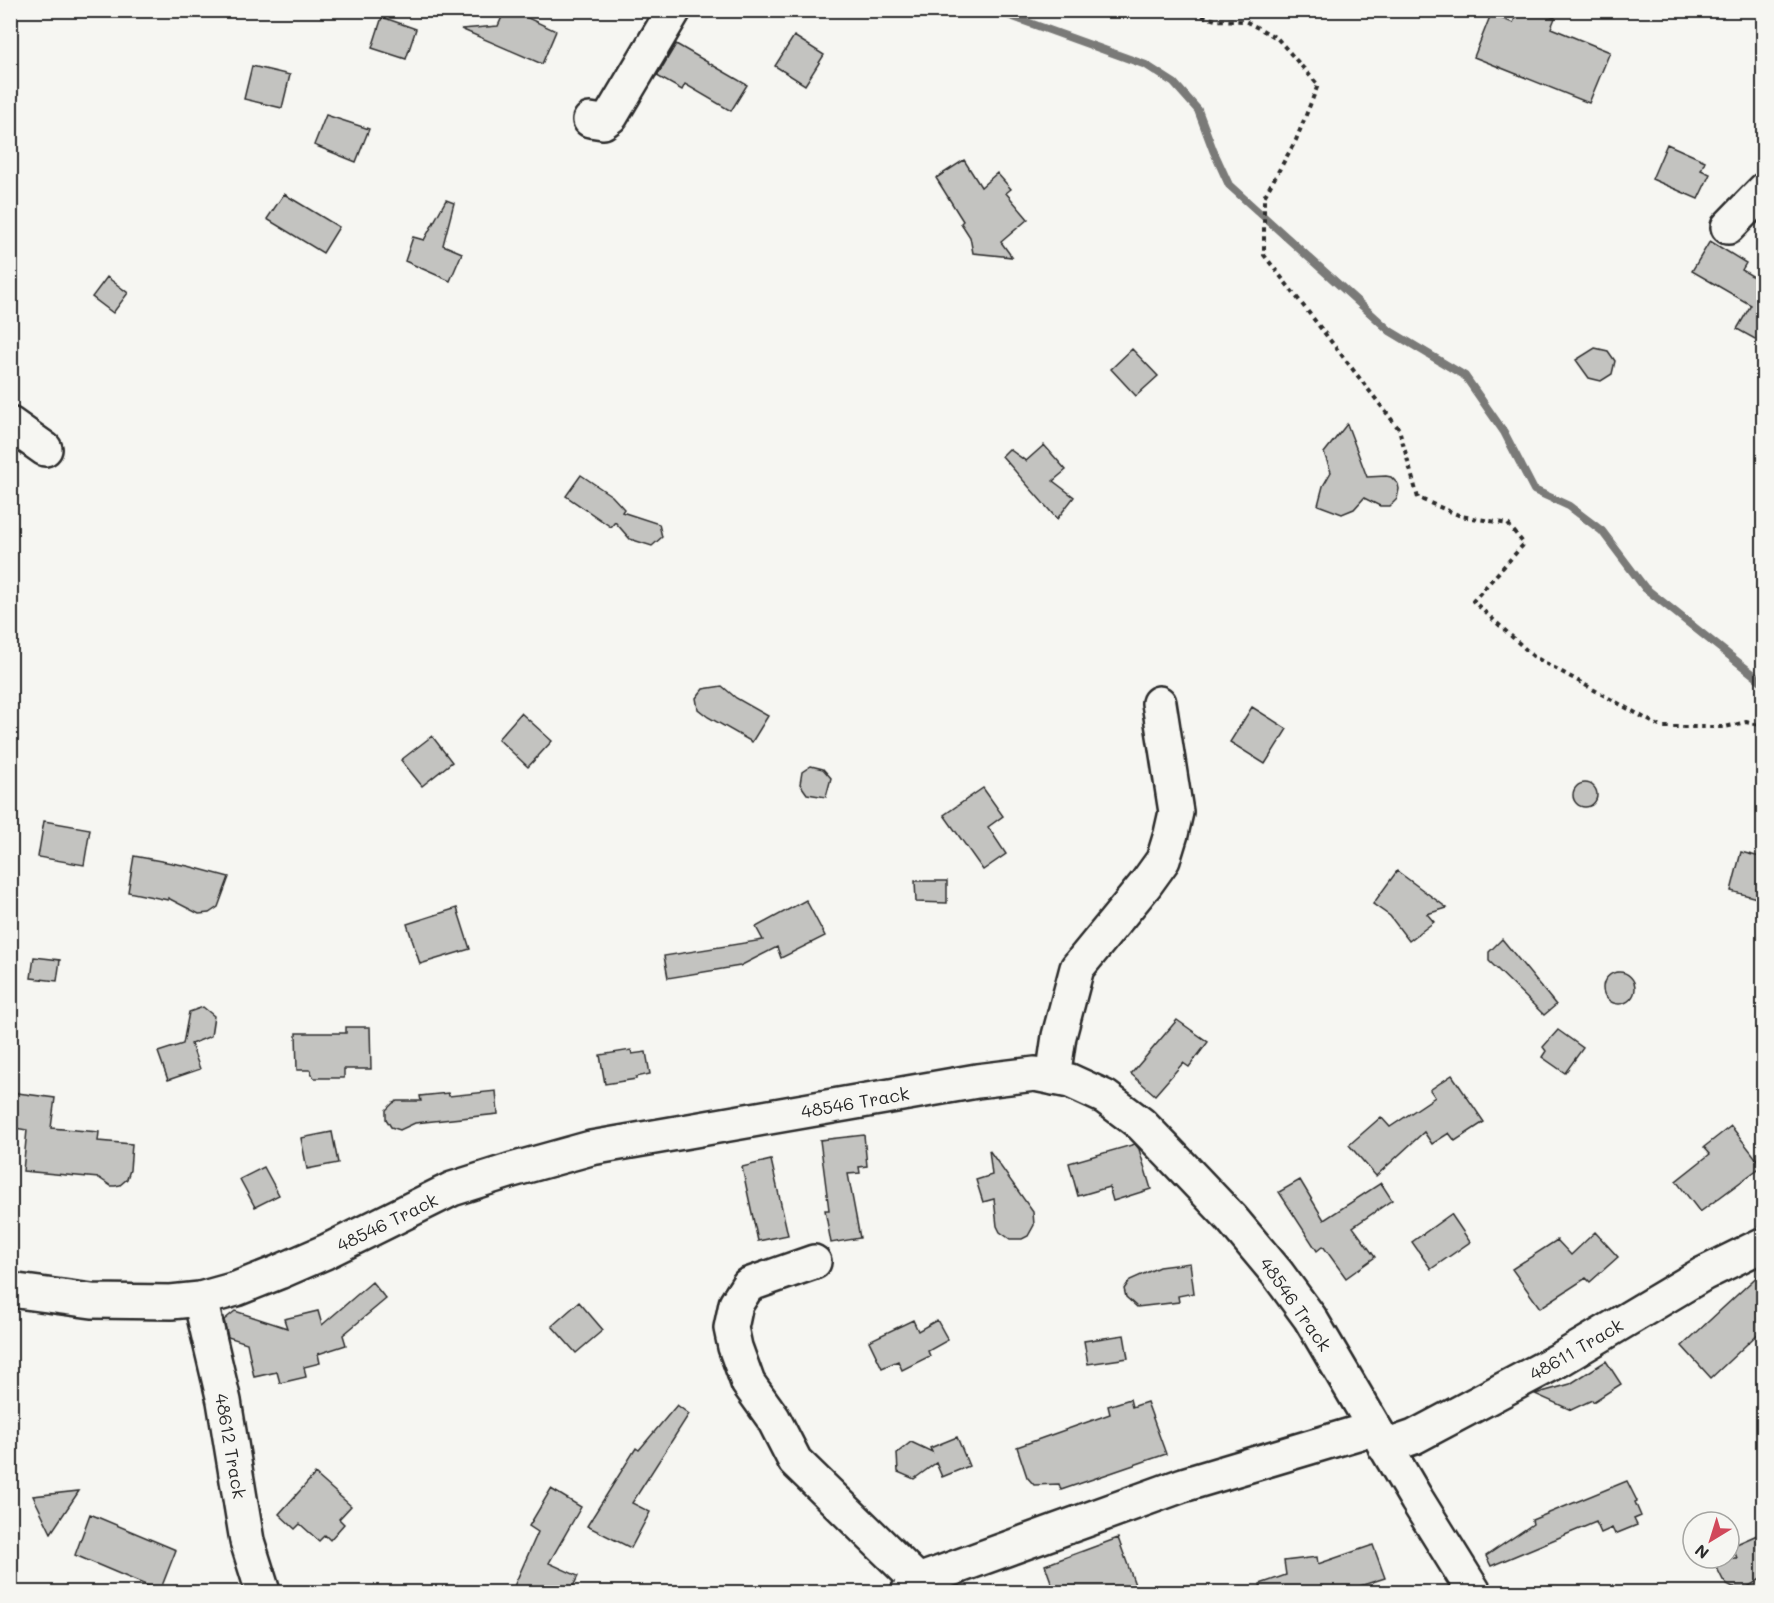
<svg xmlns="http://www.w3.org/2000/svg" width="1774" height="1603" font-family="Mali,sans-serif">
  <rect width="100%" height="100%" fill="#f6f6f2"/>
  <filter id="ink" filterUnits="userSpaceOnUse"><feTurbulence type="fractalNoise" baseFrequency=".0167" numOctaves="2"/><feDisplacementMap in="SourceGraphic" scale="12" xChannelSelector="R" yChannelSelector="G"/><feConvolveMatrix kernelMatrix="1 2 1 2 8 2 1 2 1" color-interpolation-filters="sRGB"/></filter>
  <g filter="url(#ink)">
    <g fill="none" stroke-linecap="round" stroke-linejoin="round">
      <!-- stream -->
      <path stroke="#7a7a78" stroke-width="8" d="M994,10L1146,65L1174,83L1198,110L1213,150L1229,185L1390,331L1465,376L1504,432L1534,490L1569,506L1602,531L1645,588L1764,683"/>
    </g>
    <!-- building -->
    <path fill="#c3c3c0" stroke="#2b2b2b" stroke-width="1.5" d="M505,10H511L556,31L542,64L461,29L498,26Z
      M1518,10H1536L1555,18L1551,28L1610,52L1589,103L1474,57L1491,14L1513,23Z
      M382,17L416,29L406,59L372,48Z
      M794,36L824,55L805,85L775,66Z
      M676,44L747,85L731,111L685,84L682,90L657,76Z
      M252,66L290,75L282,108L244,99Z
      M326,115L369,129L356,162L314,145Z
      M1667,144L1705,161L1701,170L1710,174L1698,199L1652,179Z
      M964,160L981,187L997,173L1011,189L1006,193L1028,219L1001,242L1012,257L973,253L970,237L961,223L963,221L936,178Z
      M284,194L339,227L323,253L267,219Z
      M446,200L454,203L443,245L462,253L450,281L405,261L413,237L424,240Z
      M1710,241L1746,263L1742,270L1764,283V344L1737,329L1751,305L1692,271Z
      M107,277L128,293L113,313L92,297Z
      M1595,348L1608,351L1615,361L1612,374L1601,381L1589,378L1576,360Z
      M1132,349L1158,376L1136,396L1111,369Z
      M1347,424L1367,477L1386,476L1391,477L1398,484L1399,489L1397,499L1390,506H1380L1364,498L1354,509L1342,514L1318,505L1323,486L1331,472L1324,453Z
      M1044,445L1066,470L1053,481L1074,497L1057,519L1002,456L1009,449L1026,461Z
      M581,475L612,496L624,509L622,512L659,524L662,537L652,546L630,539L615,522L611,527L566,496Z
      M722,686L736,698L768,716L752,742L708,717L698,709L696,698L703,689Z
      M1252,707L1287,729L1265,764L1230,742Z
      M521,713L552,741L528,767L498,739Z
      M432,736L452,762L422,786L401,760Z
      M811,766L823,769L831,778L826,797L807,794L800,784L802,772Z
      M1573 795a12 12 0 1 1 24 0a12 12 0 1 1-24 0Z
      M983,788L1003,816L988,827L1006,854L983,870L944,815Z
      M44,821L90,829L84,865L38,857Z
      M1741,852L1764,858V900L1731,891Z
      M134,856L188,866L229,877L218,907L209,913L199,914L168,898V900L128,892Z
      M1397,871L1447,908L1427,914L1434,922L1409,941L1390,916L1373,904Z
      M915,881H947V903L916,902Z
      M806,900L825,936L781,958L777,947L740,966L668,978L664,956L763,940L756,927Z
      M457,908L470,949L420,964L407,924Z
      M1502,939L1556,1005L1544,1015L1489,961V952Z
      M34,957L60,960L57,981L31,978Z
      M1603 988a16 16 0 1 1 32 0a16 16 0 1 1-32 0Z
      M203,1007L214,1016L211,1036L191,1044L200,1069L168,1080L158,1052L183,1044L189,1012Z
      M1177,1020L1208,1042L1189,1067L1183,1063L1155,1095L1131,1074Z
      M346,1027H370L371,1069H344V1078H314L310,1070H297L296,1033H346Z
      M1558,1030L1583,1048L1565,1073L1542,1057L1546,1051L1543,1047Z
      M631,1050L632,1054L646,1052L650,1074L636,1077V1079L605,1084L600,1055Z
      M1452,1075L1484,1122L1455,1141L1449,1133L1432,1144L1424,1132L1376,1176L1349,1145L1381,1117L1390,1127L1435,1097L1430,1090Z
      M496,1091L498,1114L415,1123L400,1130L391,1127L386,1119V1110L393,1103L397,1101H421L420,1096L448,1093L449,1096Z
      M10,1092L55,1098L51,1128L99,1132L98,1141L132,1144L130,1170L127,1179L120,1185L115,1186H111L99,1178L23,1171L27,1130L10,1127Z
      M1731,1126L1762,1166L1700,1212L1676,1181L1710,1154L1704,1147Z
      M332,1132L338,1163L307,1169L301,1138Z
      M864,1135L867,1166L859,1167L860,1173L848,1174L860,1238L831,1243L825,1210H829L820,1140Z
      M1135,1144L1139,1149L1151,1189L1113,1201L1109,1187L1078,1196L1069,1163Z
      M989,1150L1033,1212L1034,1225L1028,1236L1022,1239H1010L1000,1232L997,1226L994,1199L983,1202L976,1180L992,1175Z
      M771,1160L788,1235L758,1241L742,1167Z
      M264,1167L279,1195L255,1207L240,1179Z
      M1300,1180L1324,1220L1381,1183L1392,1200L1353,1227L1375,1257L1346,1278L1323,1246L1317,1251L1279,1192Z
      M1451,1214L1470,1242L1431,1269L1412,1242Z
      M1595,1232L1618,1257L1590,1282L1586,1278L1540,1308L1512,1269L1557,1240L1571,1255Z
      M1190,1263L1194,1293L1178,1296L1179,1302L1137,1307L1126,1297L1124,1289L1130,1280L1159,1267Z
      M1764,1270V1328L1711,1378L1682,1346Z
      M372,1282L386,1299L343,1335L346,1345L318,1354L320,1363L304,1367L306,1377L280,1383L277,1372L254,1377L247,1343L228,1337L224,1320L235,1311L287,1328L284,1319L318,1311L322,1325Z
      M579,1302L603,1330L576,1353L552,1326Z
      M913,1320L918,1331L937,1320L948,1340L928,1351L930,1356L902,1370L898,1361L882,1368L869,1341Z
      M1124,1335L1128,1358L1088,1364L1084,1341Z
      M1606,1361L1621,1384L1593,1402L1592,1400L1571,1410L1535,1394L1570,1384Z
      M1130,1399L1132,1407L1147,1402L1166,1454L1061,1490L1059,1484L1034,1485L1027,1477L1017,1447L1110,1414L1108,1406Z
      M677,1405L689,1414L632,1503L650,1512L631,1548L587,1526L636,1448L639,1450Z
      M957,1437L969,1466L942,1477L936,1463L914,1479L898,1472L897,1453L911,1442L932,1452L930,1448Z
      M315,1474L351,1506L339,1519L344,1524L330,1540L325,1535L319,1541L300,1524L295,1529L279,1514Z
      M1627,1481L1637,1501L1635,1502L1641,1516L1634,1519L1637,1525L1615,1534L1612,1528L1601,1533L1596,1522L1491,1566L1486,1556L1533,1524L1532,1520Z
      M551,1489L581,1507L549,1563L578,1576L570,1593H511L538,1532L529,1526Z
      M79,1491L51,1533L33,1496Z
      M90,1514L176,1550L160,1591L75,1555Z
      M1764,1532V1577L1746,1588H1733L1727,1585L1723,1580L1712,1558H1737L1732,1546Z
      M1118,1538L1138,1593H1055L1045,1565Z
      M1373,1545L1385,1578L1360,1586L1349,1593H1325L1323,1586L1262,1593L1260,1584L1286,1575L1284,1561L1317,1557L1318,1564Z"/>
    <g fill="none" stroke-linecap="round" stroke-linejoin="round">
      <defs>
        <path id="street" d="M590,120L603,122L611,116L674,10
          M1728,227L1764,190
          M10,424L45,449
          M1053,1078L1059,1036L1077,968L1145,885L1163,860L1171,834L1176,812L1159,703
          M814,1262L748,1285L736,1304L731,1328L735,1347L748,1383L773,1418L795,1461L918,1581
          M10,1290L92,1301L171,1302L200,1299L236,1289L279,1272L325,1252L452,1189L512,1170L591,1148L977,1081L1035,1074L1070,1081L1105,1097L1141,1124L1172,1156L1231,1218L1277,1273L1310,1318L1417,1500L1474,1592
          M200,1299L224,1401L247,1541L263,1592
          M1385,1447L1414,1437L1559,1360L1703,1274L1764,1244
          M908,1592L918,1581L1183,1485L1374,1428"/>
      </defs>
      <!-- street casing -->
      <use href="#street" stroke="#2b2b2b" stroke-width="38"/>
      <!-- path -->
      <path stroke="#2b2b2b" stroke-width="4" stroke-dasharray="4.5 4.5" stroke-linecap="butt" d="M1185,10L1215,20L1245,21L1277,38L1318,85L1296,140L1264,197V255L1399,429L1418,498L1461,516L1508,524L1524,544L1473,601L1533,656L1661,727H1725L1746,722L1764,726"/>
      <!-- street -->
      <use href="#street" stroke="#f6f6f2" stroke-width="33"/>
    </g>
  </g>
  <g text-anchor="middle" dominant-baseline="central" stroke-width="4.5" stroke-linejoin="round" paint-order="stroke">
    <!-- street labels -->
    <g font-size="18" fill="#2b2b2b" stroke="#f6f6f2">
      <text transform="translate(855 1102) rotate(-10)">48546 Track</text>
      <text transform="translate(387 1222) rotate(-26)">48546 Track</text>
      <text transform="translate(1296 1304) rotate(55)">48546 Track</text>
      <text transform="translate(1576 1349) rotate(-30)">48611 Track</text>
      <text transform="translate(231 1446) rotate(80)">48612 Track</text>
    </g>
  </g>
  <!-- margin -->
  <rect width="1774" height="1603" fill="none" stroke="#f6f6f2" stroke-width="36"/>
  <rect x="18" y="18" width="1738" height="1567" fill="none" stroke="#2b2b2b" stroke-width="2" filter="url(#ink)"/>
  <!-- north arrow -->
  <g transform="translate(1711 1540) rotate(218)"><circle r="28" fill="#f6f6f2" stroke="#a5a5a2" stroke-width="1.5"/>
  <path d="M0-4.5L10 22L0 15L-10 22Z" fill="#d1495b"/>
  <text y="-9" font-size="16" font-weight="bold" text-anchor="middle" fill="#2b2b2b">N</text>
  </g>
</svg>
